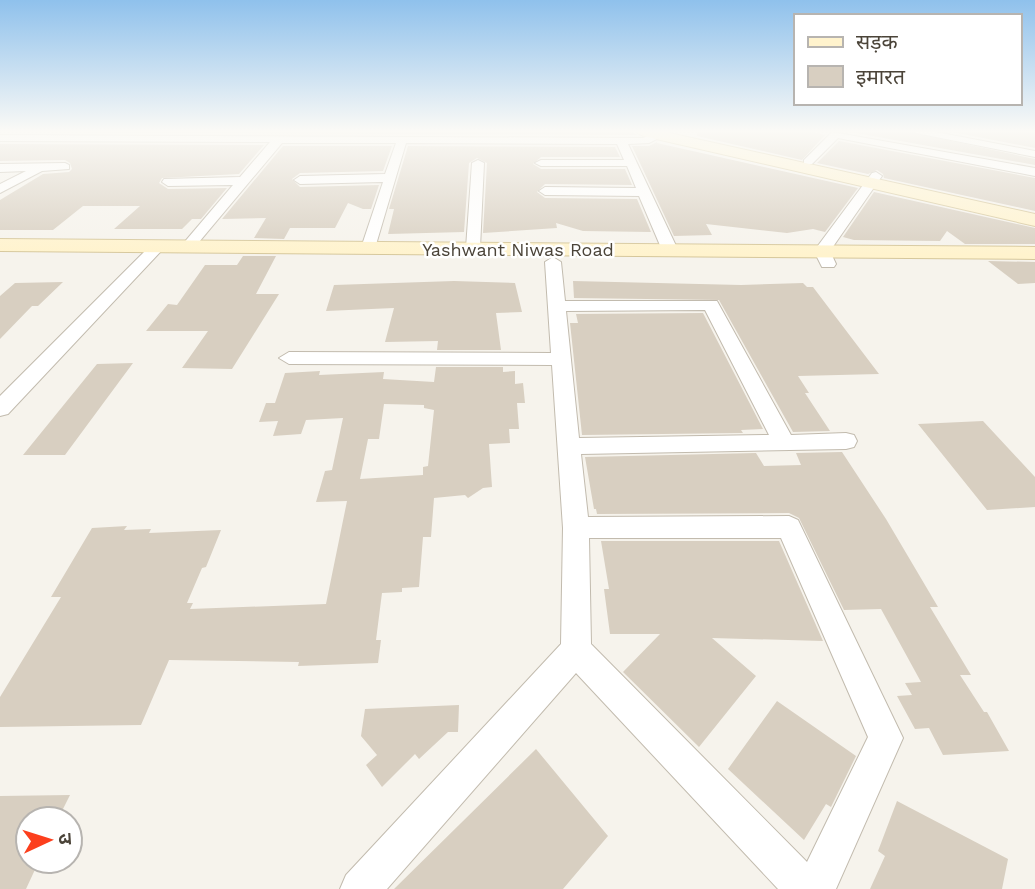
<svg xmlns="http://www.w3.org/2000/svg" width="1035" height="889" font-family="'Work Sans','Noto Sans Devanagari',sans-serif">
  <rect width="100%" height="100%" fill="#f6f3ec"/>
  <!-- building -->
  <path fill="#d8cfc1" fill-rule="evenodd" d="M18,132H633L637,135Z
    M697,132H813L825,135L802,160L697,136Z
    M850,132H909L1035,159V165Z
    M952,132H1035V148Z
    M839,141L1035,178V211L884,178L883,174L877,170L868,174L817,163Z
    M657,142V143L858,188L825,232L813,229L787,233L706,224L712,235L674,236L632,146H649Z
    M0,144L264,145L239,174L162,178L159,183L168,189L227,188L201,219H192L182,229H114L140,206H83L53,230H0V200L43,174L69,172L72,169L70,163L65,160L0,161Z
    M283,146H392L383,171L300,173L292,179L300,187L379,185L371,209H363L348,203L335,228H290L284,239L254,238L266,218L222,219Z
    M408,146L615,147L620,157H541L533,164L541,169H625L632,185L545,184L537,192L545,198L637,199L651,232L583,231L556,223L557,228L483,233L487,163L477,158L469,163L464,232L388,234L394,209H389Z
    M874,192L1035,228V244H965L947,231L940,241L854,240L843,237Z
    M243,256H276L256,294H279L232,369L182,368L208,331H146L168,304L177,305L205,265H237Z
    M988,261L1035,262V283L1018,284Z
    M454,281L515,283L522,312L496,313L501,350H437L438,341L385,342L394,308L326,311L334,285Z
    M573,281L741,285L803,283L807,287H813L879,374L798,376L809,393H805L830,431L793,432L719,300L574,298Z
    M63,282L38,306H32L0,339V296L15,283Z
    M703,313L763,429L741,430L743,433L582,435L570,323H578L576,314Z
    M133,363L65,455H23L97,364Z
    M436,367H503V372L515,371V384L523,383L525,403H517L519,429H509L510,443L489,444L492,487L483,488L468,498L465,495L434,498L431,537H423L419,587L402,588V592L382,593L376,640H381L378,663L298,666L299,662L169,660L141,725L0,727V697L61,597H51L92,528L127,526L124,530L151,529L149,533L221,530L206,567L202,568L187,603H193L190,609L326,604L347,501L316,502L325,471L332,470L343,418L306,420L301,434L273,436L278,421L259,422L266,403H275L285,373L320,371L319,375L384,372L383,379L434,382ZM384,404L424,405V408L434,410L428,466L423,467V475L360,479L368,439H379Z
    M983,421L1035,477V507L987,510L918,424Z
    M842,452L886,519L938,607H930L971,675H960L984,712H987L1009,751L943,755L929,728L915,729L897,696L912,695L905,683L921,682L881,609L844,610L799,518L789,513L597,514L596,509H594L585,457L756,453L764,466L801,465L796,453Z
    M601,541H779L823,641L712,638L756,676L699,747L623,672L660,634H610L604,589H609Z
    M777,701L856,756L831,807L826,804L804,840L728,769Z
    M459,705L458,732H448L419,759L415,754L382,787L366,765L377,755L361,736L365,709Z
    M536,749L608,836L563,889H394Z
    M70,795L58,819H28V861H39L26,889H0V796Z
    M897,801L1008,859L1002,889H870L885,856L878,851Z"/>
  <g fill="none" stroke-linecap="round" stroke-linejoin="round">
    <defs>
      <path id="street" d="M655,132H670L649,143L628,144L678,250L670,255L662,250L639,196L545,195L539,191L545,187L636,188L627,166H541L535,163L541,160H624L617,144L406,143L375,248L368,252L361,248L383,182L300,184L294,180L300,176L385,174L396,143H282L194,248L189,249L182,245L233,185L168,186L162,182L164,179L240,177L270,142L0,141V135L643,138Z
        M832,132L1035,168V176L838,138L812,164H804V160Z
        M911,132H936L1035,151V157Z
        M478,160L484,163L480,248L473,252L466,248L472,163Z
        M65,163L69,165V169L42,171L0,193V184L26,171L0,172V164Z
        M876,172L882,176L830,251L836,264L834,267H822L814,251L872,173Z
        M159,241L166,245L164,248L8,414L0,416V396L154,242Z
        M553,257L561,262L565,301H717L791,435L846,433L854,435L857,441L854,447L846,449L581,454L588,517L789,516L798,520L903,738L836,889H778L576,673L387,889H340L346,875L561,644L563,528L552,365L289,364L279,358L289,352L551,353L545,262ZM705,310L769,435L579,438L566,311ZM589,538H781L868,737L807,862L591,644Z"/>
      <path id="secondary" d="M636,132H665L1035,214V226L643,136Z
        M0,239L1035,247V259L0,251Z"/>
    </defs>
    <!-- street casing -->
    <use href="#street" stroke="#c2bbae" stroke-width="2"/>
    <!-- secondary casing -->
    <use href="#secondary" stroke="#d6c79b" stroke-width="2"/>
    <!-- street -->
    <use href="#street" fill="#fff" fill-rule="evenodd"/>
    <!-- secondary -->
    <use href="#secondary" fill="#fff3cd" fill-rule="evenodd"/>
  </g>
  <!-- sky -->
  <linearGradient id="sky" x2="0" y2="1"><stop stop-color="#8fc1ec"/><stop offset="0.51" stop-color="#fbfaf6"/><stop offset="1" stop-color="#fbfaf6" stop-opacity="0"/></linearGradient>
  <rect width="1035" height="257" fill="url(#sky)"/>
  <g text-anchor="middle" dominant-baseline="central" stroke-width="5" stroke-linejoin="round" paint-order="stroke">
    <!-- far-street labels -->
    <g font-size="18" fill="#4b4439" stroke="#fff">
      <text x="518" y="249">Yashwant Niwas Road</text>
    </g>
  </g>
  <!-- legend -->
  <rect x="794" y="14" width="228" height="91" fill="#ffffff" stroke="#b7b4b0" stroke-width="2"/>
  <rect x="808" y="37" width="35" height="10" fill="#fff3cd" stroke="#b7b4b0" stroke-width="2"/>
  <text x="856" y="49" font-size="21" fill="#4b4439">सड़क</text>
  <rect x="808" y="66" width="35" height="21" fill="#d8cfc1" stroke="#b7b4b0" stroke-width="2"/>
  <text x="856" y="84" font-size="21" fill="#4b4439">इमारत</text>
  <!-- north arrow -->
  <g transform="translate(49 840) rotate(86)"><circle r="33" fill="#ffffff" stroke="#b7b4b0" stroke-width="2"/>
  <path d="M0-5L12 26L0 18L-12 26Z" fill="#fc3f1d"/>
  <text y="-10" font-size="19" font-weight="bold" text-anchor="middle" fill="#4b4439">उ</text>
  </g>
</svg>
